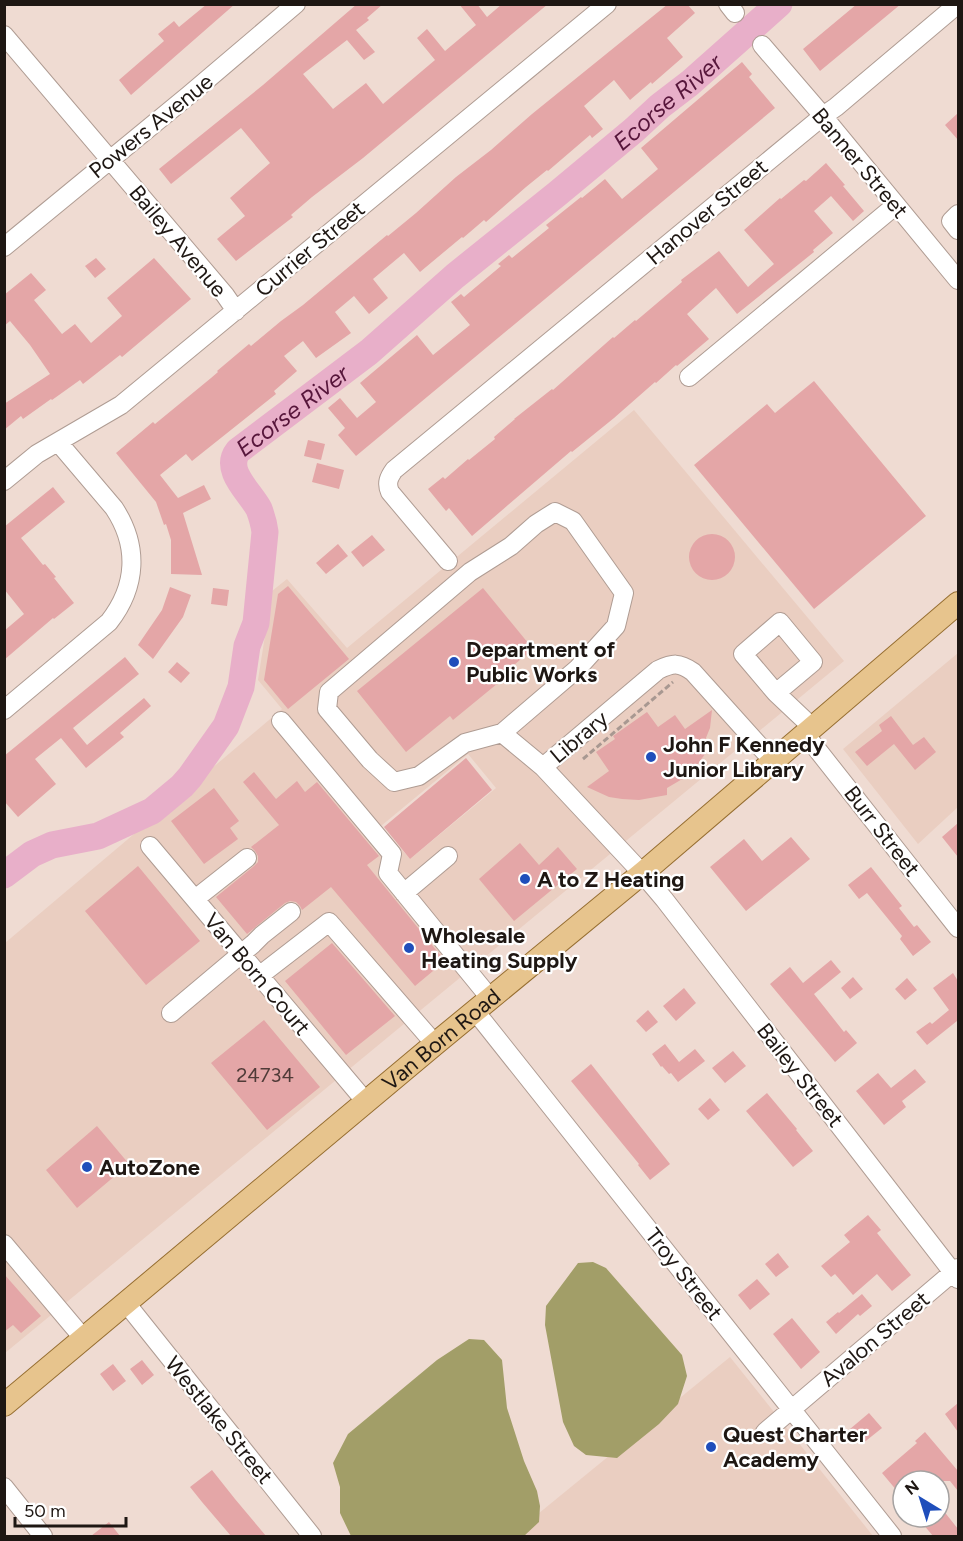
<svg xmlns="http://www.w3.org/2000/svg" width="963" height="1541" font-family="Figtree,sans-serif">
  <rect width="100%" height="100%" fill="#efdbd2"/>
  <!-- built -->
  <path fill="#eacec1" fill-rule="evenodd" d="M634,410L844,661L5,1353V943L282,709L258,680L272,591L287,579L347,648ZM468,754L496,788L410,859L381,826Z
    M958,653V807L918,844L843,749Z
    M730,1357L873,1536H511Z"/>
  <!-- forest -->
  <path fill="#a29e68" d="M593,1262L606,1268L682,1355L687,1376L678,1404L659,1424L617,1458L586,1455L574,1446L563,1422L545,1325L546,1306L578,1263Z
    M469,1339L484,1340L502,1360L507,1408L524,1461L537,1491L540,1506L539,1522L524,1536H351L340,1513V1487L333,1463L348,1434L437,1360Z"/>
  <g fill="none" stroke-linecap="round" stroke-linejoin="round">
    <!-- river -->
    <path stroke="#e8afc9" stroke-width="27" id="s1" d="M4,875L32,854L52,845L98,836L152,811L182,786L190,777L226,726L241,687L247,646L256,623L265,532C264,524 262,517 259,509C250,492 223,470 238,451L369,352L455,276L557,194L634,130L660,106L690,83L779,4"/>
  </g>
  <!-- building -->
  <path fill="#e4a6a7" d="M207,4H235L131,95L119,80L164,41L158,34L174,21L179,27Z
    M357,4H383L367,18L369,20L356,30L375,52L364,60L347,40L303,74L333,109L366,83L383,104L435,60L417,38L427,29L445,51L476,25L459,4H477L487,17L502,4H548L363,158L312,197L291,215L293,217L236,261L217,239L245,216L230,198L270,163L241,128L171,184L159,169L263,85Z
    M668,4H687L695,13L667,38L683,57L652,84L651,82L630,100L614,80L584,106L603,129L592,138L590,135L548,171L547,170L526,187L486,222L484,220L463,238L462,237L420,272L404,253L373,279L388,298L369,314L354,296L335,312L351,333L316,358L303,341L284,356L297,371L274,391L276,394L192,461L186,454L160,475L178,498L204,485L211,499L183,513L202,575L171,574V540L166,524L164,525L156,502L116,453L153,422L155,424L211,378L218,372L217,371L249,344L251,346L281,321L303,305L387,235L388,236L416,213L456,177L491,150L532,114Z
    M857,4H901L820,71L803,49Z
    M742,62L752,74L749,77L775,108L356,456L338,435L345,428L328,408L340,398L357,418L376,402L360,383L417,335L433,355L470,325L451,302L461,294L464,297L501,266L498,264L509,255L512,258L549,228L546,225L581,197L582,198L605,179L622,199L639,185L658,169L641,148Z
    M958,113V140L945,125Z
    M826,163L845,185L843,186L864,211L853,221L831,196L814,211L833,233L813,250L814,252L737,314L716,288L687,314L709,339L677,366L676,365L656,383L655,382L614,418L572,452L571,451L472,536L449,508L446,511L428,489L443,477L445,479L468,459L469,460L495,439L494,437L515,419H514L552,389L553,390L613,337L614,338L635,320L636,321L682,282L681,280L719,251L748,287L774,264L744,230L780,198L781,199L804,180L806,181Z
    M96,258L106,269L95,278L85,266Z
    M154,258L191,299L122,357L120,355L83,384L80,380L52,400L51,399L23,419L21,416L4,430V404L50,374L30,345L10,321L4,326V295L31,273L46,290L34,300L62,334L75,324L91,343L122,316L107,298Z
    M814,381L926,516L814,609L694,465L767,404L775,413Z
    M308,440L325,444L321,460L304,456Z
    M317,463L344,470L339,489L312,482Z
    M53,487L65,502L21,538L43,565L45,564L56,577L54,578L74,603L54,619L53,618L4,660V631L24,614L4,589V527Z
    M689 557a23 23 0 1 1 46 0a23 23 0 1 1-46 0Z
    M372,535L385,550L363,567L351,552Z
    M338,544L348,556L326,574L316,563Z
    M288,586L349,659L288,709L264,680L278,594Z
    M170,587L191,595L183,617L153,659L138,645L162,610Z
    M213,588L229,590L227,606L211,604Z
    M483,588L533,649L501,676L503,679L453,720L450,716L406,752L357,691Z
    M125,657L139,674L73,728L87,745L144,698L151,706L120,733L124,737L86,768L61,738L35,759L56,784L18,817L4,801V756Z
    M177,662L190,673L181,683L168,672Z
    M712,710L710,728L701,750L705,754L695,768L684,778L667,788V795L639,800L622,799L609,797L587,787L609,771L596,752L615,739L613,736L647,712L658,727L675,715L685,729Z
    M891,716L913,745L924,737L936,752L915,770L894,744L867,766L855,752L882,731L879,725Z
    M466,758L492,790L410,859L384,827Z
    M254,772L276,799L297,781L305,792L317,782L379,856L367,865L445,961L415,986L331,887L302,910L300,906L296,902L290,901L285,903L247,934L216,897L254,866L258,862V856L255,851L251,847L279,825L243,782Z
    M214,788L239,821L230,828L238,839L204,864L171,821Z
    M958,823V857L942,837Z
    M791,837L810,859L746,911L710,867L744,839L762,861Z
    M520,843L539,865L558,847L577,869L514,921L479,879Z
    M138,866L200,941L146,985L85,911Z
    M871,867L902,906L899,908L914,927L917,925L931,942L913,956L900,939L902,936L867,893L859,899L848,885Z
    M332,943L395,1016L346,1055L285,981Z
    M831,960L841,972L814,994L844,1032L846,1030L857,1043L835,1062L770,984L790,967L803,983Z
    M953,973L958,981V1023L957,1021L927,1045L916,1032L930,1022L932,1024L949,1010L933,988Z
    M853,977L863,989L850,999L841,988Z
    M907,978L917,990L905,1000L895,989Z
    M684,988L696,1003L676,1021L663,1006Z
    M648,1010L658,1022L646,1032L636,1021Z
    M264,1020L320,1087L267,1130L211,1063Z
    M665,1044L679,1062L695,1049L705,1061L678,1082L671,1073L669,1074L662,1066L661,1067L652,1054Z
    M733,1051L746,1066L725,1083L712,1068Z
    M591,1064L670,1164L650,1180L638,1165L639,1164L571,1081Z
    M915,1069L926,1082L902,1101L906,1107L884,1125L856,1091L878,1073L891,1088Z
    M767,1093L797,1129L796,1130L813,1151L793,1167L746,1111Z
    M710,1098L720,1110L708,1120L698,1109Z
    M97,1126L129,1164L77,1208L46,1170Z
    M868,1215L881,1230L877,1233L911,1275L892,1291L877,1274L853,1295L835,1274L831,1277L821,1266L850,1242L844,1235Z
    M778,1253L789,1267L776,1277L765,1264Z
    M4,1274L41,1316L21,1333L13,1325L4,1332Z
    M757,1279L770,1294L750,1310L738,1295Z
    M862,1294L872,1306L860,1316L858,1314L836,1334L826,1322L838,1312L839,1313Z
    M792,1318L820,1352L801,1369L773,1334Z
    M142,1360L154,1375L142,1385L130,1369Z
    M113,1364L126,1381L113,1391L100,1374Z
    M958,1403V1432L945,1414Z
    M869,1413L882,1428L862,1444L850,1429Z
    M925,1432L958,1471V1491L950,1481H903V1498L882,1473L917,1443L915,1441Z
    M212,1470L235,1499L266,1536H231L202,1502L190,1487Z
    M939,1505L958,1529V1536H933L917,1517H939Z
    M109,1522L120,1536H91Z"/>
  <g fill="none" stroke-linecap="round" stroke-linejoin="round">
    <defs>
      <path id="minor" d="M728,4L735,13
        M4,35L225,295L236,311
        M762,45L823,116L958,280
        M958,214L951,221L958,230
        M4,247L189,95L296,4
        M689,377L896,205
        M4,481L37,454L121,405L607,4
        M448,561L390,492C386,483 389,477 394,470L823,116L836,107L958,4
        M776,693L813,662L780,622L743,654L776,693L813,728
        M4,710L109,622C137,586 139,546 114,508L58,442
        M281,721L392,854L388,873L490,998
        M502,733L578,668L616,626L624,593L573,521L555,512L536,524L511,546L470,572L329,692L327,709L370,760L394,782L419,776L465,743L502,733L543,767L642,873L664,899L958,1279
        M805,734L958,928
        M543,767L658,670C673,663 679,662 693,672L773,761
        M150,846L366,1102
        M404,893L448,856
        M195,899L247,858
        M259,976L329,922L435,1044
        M475,1011L892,1536
        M171,1013L253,944L262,935L291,912
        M4,1244L84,1339
        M126,1303L312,1536
        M765,1432L958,1268
        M4,1487L43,1536"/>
      <g id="major">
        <path id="s2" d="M4,1405L435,1044L645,871L958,603"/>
      </g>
    </defs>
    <!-- minor casing -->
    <use href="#minor" stroke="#af9c93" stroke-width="20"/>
    <!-- major casing -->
    <use href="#major" stroke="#966e31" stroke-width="24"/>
    <!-- path -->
    <path stroke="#a89891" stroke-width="3" stroke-dasharray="6 3" stroke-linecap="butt" d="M583,759L673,682"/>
    <!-- minor -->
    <use href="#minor" stroke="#fff" stroke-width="18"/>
    <!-- major -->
    <use href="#major" stroke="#e7c48d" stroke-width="22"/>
  </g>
  <!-- markers -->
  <g fill="#1f4ebb" stroke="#fff" stroke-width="2">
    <circle cx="454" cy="662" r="6"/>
    <circle cx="651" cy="757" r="6"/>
    <circle cx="525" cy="879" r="6"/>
    <circle cx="409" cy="948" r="6"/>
    <circle cx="87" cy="1167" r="6"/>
    <circle cx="711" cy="1447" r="6"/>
  </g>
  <g text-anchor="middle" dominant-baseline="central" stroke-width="4.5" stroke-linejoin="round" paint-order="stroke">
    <!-- number labels -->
    <g font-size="20" fill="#503b38">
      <text x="265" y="1075">24734</text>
    </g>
    <!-- street labels -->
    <g font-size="22" fill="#1e1713" stroke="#fff">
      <text transform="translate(151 126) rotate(-39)">Powers Avenue</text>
      <text transform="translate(860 163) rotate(50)">Banner Street</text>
      <text transform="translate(707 212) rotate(-40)">Hanover Street</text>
      <text transform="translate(178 241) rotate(50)">Bailey Avenue</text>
      <text transform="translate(310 249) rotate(-40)">Currier Street</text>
      <text transform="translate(579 737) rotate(-40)">Library</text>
      <text transform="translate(882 831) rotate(52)">Burr Street</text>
      <text transform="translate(257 974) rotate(50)">Van Born Court</text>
      <text stroke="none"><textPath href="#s2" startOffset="570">Van Born Road</textPath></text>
      <text transform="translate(800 1075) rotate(52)">Bailey Street</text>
      <text transform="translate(684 1274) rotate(52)">Troy Street</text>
      <text transform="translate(875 1339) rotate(-40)">Avalon Street</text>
      <text transform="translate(219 1420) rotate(51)">Westlake Street</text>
    </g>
    <!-- poi labels -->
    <g font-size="22" font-weight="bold" fill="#1e1713" stroke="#fff" text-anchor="start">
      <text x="466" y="649">Department of<tspan x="466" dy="25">Public Works</tspan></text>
      <text x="663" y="744">John F Kennedy<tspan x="663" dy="25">Junior Library</tspan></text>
      <text x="537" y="879">A to Z Heating</text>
      <text x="421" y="935">Wholesale<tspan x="421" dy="25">Heating Supply</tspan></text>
      <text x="99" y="1167">AutoZone</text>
      <text x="723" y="1434">Quest Charter<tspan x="723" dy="25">Academy</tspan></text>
    </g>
    <!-- water labels -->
    <g font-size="24" font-style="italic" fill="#57163b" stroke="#fff">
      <text stroke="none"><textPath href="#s1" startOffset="1120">Ecorse River</textPath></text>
      <text stroke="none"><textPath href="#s1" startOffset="634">Ecorse River</textPath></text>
    </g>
  </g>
  <!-- border -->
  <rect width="963" height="1541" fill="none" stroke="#1e1713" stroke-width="12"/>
  <!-- north arrow -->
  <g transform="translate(921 1499) rotate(322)"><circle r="28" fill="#ffffff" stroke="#a5a2a1" stroke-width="1.5"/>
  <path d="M0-4.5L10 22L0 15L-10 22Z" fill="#1f4ebb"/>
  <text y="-9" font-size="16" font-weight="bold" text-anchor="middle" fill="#1e1713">N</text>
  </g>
  <!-- scale -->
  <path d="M15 1517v9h111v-9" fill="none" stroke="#1e1713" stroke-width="3"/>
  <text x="24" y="1517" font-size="18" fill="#1e1713" stroke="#ffffff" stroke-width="4.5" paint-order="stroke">50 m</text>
</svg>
